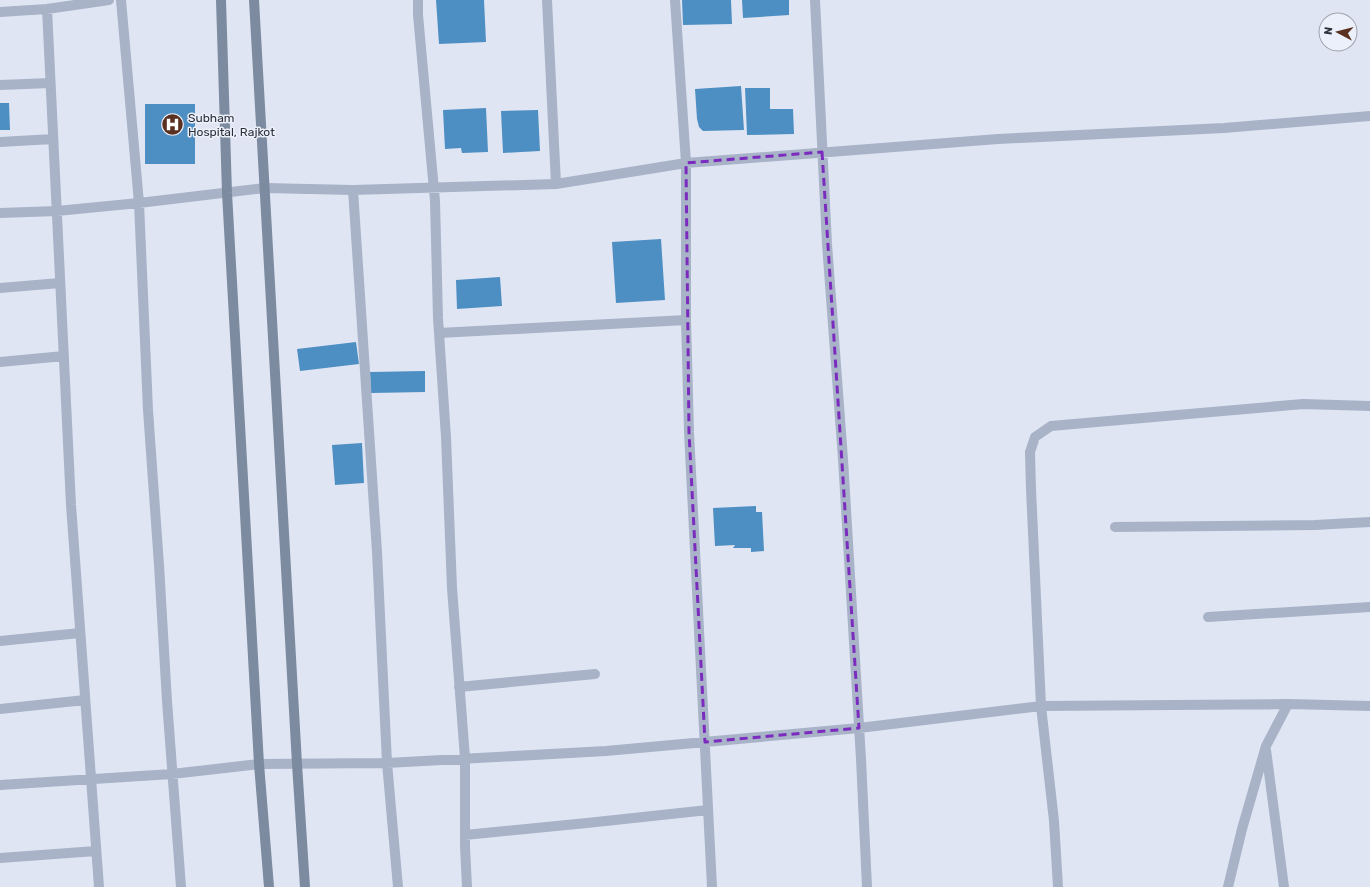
<svg xmlns="http://www.w3.org/2000/svg" width="1370" height="887" font-family="Rubik,sans-serif">
  <rect width="100%" height="100%" fill="#e0e5f3"/>
  <!-- building -->
  <path fill="#4d8ec3" d="M436,0H484L486,42L439,44Z
    M682,0H731L732,24L683,25Z
    M742,0H789V15L743,18Z
    M741,86L744,130L703,131L699,127L697,119L695,89Z
    M745,88H770V109H793L794,134L747,135Z
    M0,103H9L10,130H0Z
    M145,104H195V164H145Z
    M486,108L488,152L462,153L461,148L445,149L443,110Z
    M538,110L540,151L503,153L501,111Z
    M661,239L665,300L616,303L612,242Z
    M500,277L502,306L457,309L456,280Z
    M356,342L359,364L300,371L297,349Z
    M425,371V392L371,393L370,372Z
    M362,443L364,483L335,485L332,445Z
    M756,506V512H762L764,551L751,552V548H733L735,545L715,546L713,508Z"/>
  <g fill="none" stroke-linecap="round" stroke-linejoin="round">
    <!-- minor -->
    <path stroke="#a8b3c8" stroke-width="10" d="M121,0L139,203L148,410L159,565L167,701L181,887
      M418,0V15L435,201L438,318L446,437L452,588L465,758V846L467,887
      M547,0L556,184
      M675,0L686,163V320L689,432L712,887
      M815,0L827,244L843,459L861,759L867,887
      M47,9L71,505L99,887
      M0,12L47,9L109,0
      M0,85L50,83
      M0,142L53,139
      M353,190L377,552L387,763L398,887
      M0,213L57,211L139,203L265,188L353,190L556,184L686,163L998,139L1224,128L1370,116
      M0,288L60,283
      M439,333L686,320
      M0,362L64,356
      M1115,527L1315,525L1370,522
      M1208,617L1370,607
      M0,641L80,633
      M459,687L595,674
      M0,709L85,700
      M1266,750L1284,887
      M0,785L172,774L259,764L387,763L606,751L859,728L1041,706L1288,704L1370,706
      M465,835L587,823L708,810
      M0,858L96,851
      M1058,887L1054,821L1041,706L1031,489L1030,452L1035,437L1051,426L1303,404L1370,406
      M1228,887L1242,829L1266,746L1288,704"/>
    <!-- secondary -->
    <path stroke="#7c8b9f" stroke-width="10" d="M221,0L227,193L259,764L269,887
      M254,0L297,764L305,887"/>
  </g>
  <!-- marked area -->
  <path fill="none" stroke="#7b2cbf" stroke-width="3" stroke-dasharray="8 5" stroke-linejoin="round" d="M822,152L859,728L705,742L689,432L686,163Z"/>
  <!-- icons -->
  <defs>
    <symbol id="hospital-disc" viewBox="-11 -11 22 22"><circle r="9.5" fill="#5a3020" stroke="#ecf0fa"/><path d="M-5-5h3v3.5h4V-5h3V5h-3V1.5h-4V5h-3Z" fill="#fff"/></symbol>
  </defs>
  <g fill-rule="evenodd">
    <use href="#hospital-disc" x="160" y="112" width="25" height="25"/>
  </g>
  <g text-anchor="middle" dominant-baseline="central" stroke-width="3" stroke-linejoin="round" paint-order="stroke">
    <!-- poi labels -->
    <g font-size="12" fill="#2a3139" stroke="#ecf0fa" text-anchor="start">
      <text x="188" y="118">Subham<tspan x="188" dy="14">Hospital, Rajkot</tspan></text>
    </g>
  </g>
  <!-- north arrow -->
  <g transform="translate(1338 32) rotate(277)"><circle r="19" fill="#ecf0fa" stroke="#9ea4ad"/>
  <path d="M0-3L7 15L0 10L-7 15Z" fill="#5a3020"/>
  <text y="-6" font-size="11" font-weight="bold" text-anchor="middle" fill="#2a3139">N</text>
  </g>
</svg>
